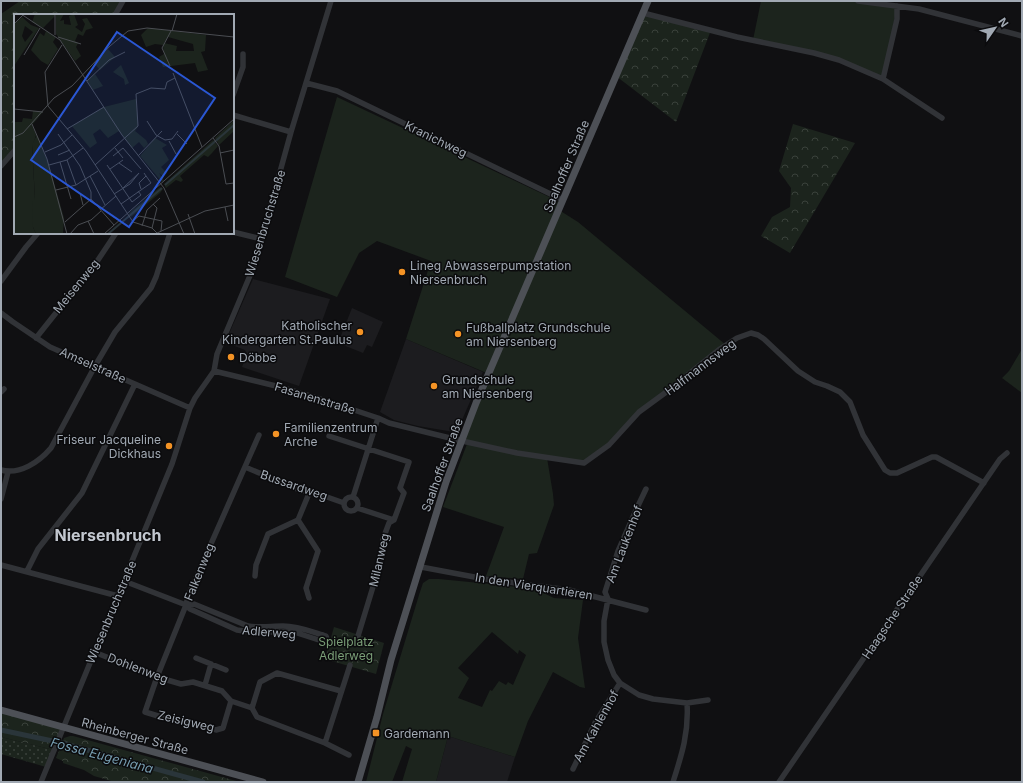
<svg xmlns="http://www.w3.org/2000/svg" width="1023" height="783" font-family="Inter,sans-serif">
  <defs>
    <pattern id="forest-crowns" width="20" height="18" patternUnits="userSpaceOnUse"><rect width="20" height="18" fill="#1c241d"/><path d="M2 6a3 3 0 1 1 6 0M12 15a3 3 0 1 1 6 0" fill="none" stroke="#3a413b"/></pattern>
    <pattern id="garden-dots" width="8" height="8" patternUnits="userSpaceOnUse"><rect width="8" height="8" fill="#1c241d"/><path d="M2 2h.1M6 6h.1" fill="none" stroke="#3a413b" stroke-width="1.8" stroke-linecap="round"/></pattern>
  </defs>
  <rect width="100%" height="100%" fill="#101012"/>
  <!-- built -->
  <path fill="#1c1c1f" d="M253,279L330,299L299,386L242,367L247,354L245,350L232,345L234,338L228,336Z
    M352,308L383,322L372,347L367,345L363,353L338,343Z
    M406,339L483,372L462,420L454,432L418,426L394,420L380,412Z
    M448,736L515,757L507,782H436Z"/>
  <!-- grass -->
  <path fill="#1c241d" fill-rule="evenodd" d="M761,1H858L897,6L883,79L839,60L753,40Z
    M337,97L562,203L559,210L578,222L726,345L637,414L610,444L582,464L547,458L553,494L554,505L537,553L529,554L523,579L486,576L504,527L443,507L467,444L462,441L489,374L406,339L431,261L377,241L359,253L337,297L285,277Z
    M1022,349V393L1002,378L1009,371Z
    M429,579H439L529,588L537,590L554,598L583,600L578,638L585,688L580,687L553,672L528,721L515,757L448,736L436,782H402L412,749L406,746L392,782H366L383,714L419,595L423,583ZM492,632L518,654L519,650L526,655L513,685L508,682L506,685L499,681L492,691L490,690L482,707L458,698L469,678L458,668Z"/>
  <!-- forest -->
  <path fill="url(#forest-crowns)" d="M20,1H122L114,15H15V150L1,167V14Z
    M643,13L711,30L676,122L616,76Z
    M793,124L855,143L790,253L761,236L772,217L790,207L791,188L779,171Z
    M334,627L384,643L376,674L325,659Z
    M1,710L63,727L54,750L1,737Z
    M70,736H73L240,782H115L94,776L84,770L63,763V761L56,758L64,738Z"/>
  <!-- garden -->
  <path fill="url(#garden-dots)" d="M1,737L54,750L46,767L1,754Z"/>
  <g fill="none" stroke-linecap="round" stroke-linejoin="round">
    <!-- canal -->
    <path stroke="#2a353a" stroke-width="5" d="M1,730L62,743L203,782"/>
    <!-- minor -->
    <path stroke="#313337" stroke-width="5.5" d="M858,1L919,9L1022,36
      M643,13L737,37L814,53L839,60L883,79L942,118
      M115,15L123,1
      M883,79L897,19V6
      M306,83L337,91L563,200
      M233,95L243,67V54
      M233,115L291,132
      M1,166L15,150
      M233,232L262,239
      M1,281L26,247L38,233
      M1,313L13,322L50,347L190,408
      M36,338L98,260L116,233
      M214,371L280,387L320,399L327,403L342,406L378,418L389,423L462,441L517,453L584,463L609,445L639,412L669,390L720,349L737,338L751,333L758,335L764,339L798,371L815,382L827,386L840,392L850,402L863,435L885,470L890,473H897L932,457H936L984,483
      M1,392L4,389
      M329,436L409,462L400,488L404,493L394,520L389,523L383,539V554L358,636
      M245,467L302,491H310L344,503
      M1,470C20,475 39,462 51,448L95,366L115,332L151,288L156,277L170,233
      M344 504a7 7 0 1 1 14 0a7 7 0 1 1-14 0Z
      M353,497L378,418
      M1,499L8,472
      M357,508L394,520
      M1,565L118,596
      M421,567L485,579L569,590L646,610
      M27,571L38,549L82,493L135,384
      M255,576L256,565L268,534L298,520
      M124,581L186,605L190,609L237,630L250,632H294L322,641H325L327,639L326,636L323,635C310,631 297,626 283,626C271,626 260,628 248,626L194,604L186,605
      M309,598L306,588L318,551L298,520L310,491
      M608,599L604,621V642L608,660L614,675L620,683L639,695L653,699L687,703L708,700
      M608,599L605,592L618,551L636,510L646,489
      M94,652L157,677L181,684L193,682L222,691L231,701L252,708L257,717L325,743L350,665
      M196,658L226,670
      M205,685L211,664
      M231,701L223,728L216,730L188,721L178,722L145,712L157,677L186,605L188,596L259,435
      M252,708L260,682L277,673L341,691
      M325,743L349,755
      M573,769L595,723L620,683
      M41,782L172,464L190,408L195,398L214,371L217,354L254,266L291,132L331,1
      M673,782C682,754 689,732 687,703
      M779,782L1000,459L1007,453"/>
    <!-- major -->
    <path stroke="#4d5056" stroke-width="7" d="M1,710L263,782
      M358,782L377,717L391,660L446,482L476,403L648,1"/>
  </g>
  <!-- markers -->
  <g fill="#f49325" stroke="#0b0b0d" stroke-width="1.5">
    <circle cx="402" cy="272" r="4"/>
    <circle cx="360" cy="332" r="4"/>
    <circle cx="458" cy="334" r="4"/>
    <circle cx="231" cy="357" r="4"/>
    <circle cx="434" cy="386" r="4"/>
    <circle cx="276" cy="434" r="4"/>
    <circle cx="169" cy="446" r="4"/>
    <rect x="372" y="729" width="8" height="8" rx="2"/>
  </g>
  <g text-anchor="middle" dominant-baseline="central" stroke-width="3" stroke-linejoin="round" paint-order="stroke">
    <!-- street labels -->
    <g font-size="12" fill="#a1a9b3" stroke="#0b0b0d">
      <text transform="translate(436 139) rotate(26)">Kranichweg</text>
      <text transform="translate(566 166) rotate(-67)">Saalhoffer Straße</text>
      <text transform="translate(265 223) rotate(-73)">Wiesenbruchstraße</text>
      <text transform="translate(76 286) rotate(-51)">Meisenweg</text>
      <text transform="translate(93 365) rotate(24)">Amselstraße</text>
      <text transform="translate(700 367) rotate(-37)">Halfmannsweg</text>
      <text transform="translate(315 398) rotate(17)">Fasanenstraße</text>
      <text transform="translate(442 465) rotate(-70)">Saalhoffer Straße</text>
      <text transform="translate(294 485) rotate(19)">Bussardweg</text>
      <text transform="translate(624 544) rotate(-69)">Am Laukenhof</text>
      <text transform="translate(379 560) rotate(-77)">Milanweg</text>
      <text transform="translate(199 572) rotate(-68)">Falkenweg</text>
      <text transform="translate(534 586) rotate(9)">In den Vierquartieren</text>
      <text transform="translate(111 612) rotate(-67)">Wiesenbruchstraße</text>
      <text transform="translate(892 617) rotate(-56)">Haagsche Straße</text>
      <text transform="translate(269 632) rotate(5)">Adlerweg</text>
      <text transform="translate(138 668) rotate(21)">Dohlenweg</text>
      <text transform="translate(186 721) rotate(13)">Zeisigweg</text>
      <text transform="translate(596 726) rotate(-61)">Am Kahlenhof</text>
      <text transform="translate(135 736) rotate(15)">Rheinberger Straße</text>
    </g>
    <!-- poi labels -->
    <g font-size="12" fill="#a1a9b3" stroke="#0b0b0d" text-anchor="start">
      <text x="410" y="265">Lineg Abwasserpumpstation<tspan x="410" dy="14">Niersenbruch</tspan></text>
      <text x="352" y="325" text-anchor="end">Katholischer<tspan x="352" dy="14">Kindergarten St.Paulus</tspan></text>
      <text x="466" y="327">Fußballplatz Grundschule<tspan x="466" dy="14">am Niersenberg</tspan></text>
      <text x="239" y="357">Döbbe</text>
      <text x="442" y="379">Grundschule<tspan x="442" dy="14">am Niersenberg</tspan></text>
      <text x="284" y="427">Familienzentrum<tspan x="284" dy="14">Arche</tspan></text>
      <text x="161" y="439" text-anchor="end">Friseur Jacqueline<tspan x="161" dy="14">Dickhaus</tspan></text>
      <text x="384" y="733">Gardemann</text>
    </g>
    <!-- park labels -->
    <g font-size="12" fill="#7a9e77" stroke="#0b0b0d">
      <text x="346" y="641">Spielplatz<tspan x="346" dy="14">Adlerweg</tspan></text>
    </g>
    <!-- water labels -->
    <g font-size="13" font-style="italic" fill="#769caf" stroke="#0b0b0d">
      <text transform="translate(102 755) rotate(15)">Fossa Eugeniana</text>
    </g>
    <!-- district labels -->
    <g font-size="16" font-weight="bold" fill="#c2c7cf" stroke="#0b0b0d">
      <text x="108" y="535">Niersenbruch</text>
    </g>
  </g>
  <!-- overview -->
  <g transform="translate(14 14)">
    <rect width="220" height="220" fill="#101012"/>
    <path d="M21,0H41V2L29,14L18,8ZM42,0H50L46,7L50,6V10L57,11L55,2L60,0L64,11L61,13L68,18L71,10L68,5L73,4L79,14L72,16L69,22L64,20L61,27L64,29L62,33L67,42L61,47L42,20ZM8,3L17,11L25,14L0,52V10ZM11,12L19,18L11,28L8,22ZM134,14L192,21L191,37L187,38L194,56L184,58L181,49L149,53L145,43L150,40L149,31L141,30L132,33L127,21ZM154,23L179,30L180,37H162L163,32L150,29ZM32,17L42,23L39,28L44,35L34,51L27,47L17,36L26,19L30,22ZM94,35L101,43L86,56L80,49ZM122,85L124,113L121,117L132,126L134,130L130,134L125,128L118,134L105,117L94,124L86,115L79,120L83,129L76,134L58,112L90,93ZM19,97L29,98L18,111L22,121L18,133L21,185L19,213L22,220H0V108H8L9,104L18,105ZM141,124L153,131L148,134L155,146L147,153L153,159L149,162L145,159L150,167L148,168L126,142Z" fill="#1c241d" fill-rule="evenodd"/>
    <path d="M107,51L115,69L111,71L110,65L99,58ZM81,60L89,72L79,76L73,67ZM220,106V117L205,131L201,124ZM23,121L35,151L50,204L49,220H22L19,213L18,187L21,185L18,130ZM199,126L204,132L198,139L194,143L190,141L166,162L169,166L167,168L162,166L152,174L150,170ZM146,173L149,175L146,179L117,203L115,199Z" fill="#1c241d"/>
    <path fill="none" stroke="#2a353a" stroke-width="2" d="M151,171L220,111M94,220L148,174"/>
    <path fill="none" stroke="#4a4d52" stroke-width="1" d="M7,0L46,26L108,121L150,174L170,220M0,10L9,1M158,17L163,0M41,21V0M44,23L67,30M10,41L26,14M156,52L148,34L157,17M159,59L188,133M73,67L95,46L111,38M34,92L72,137L119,208L138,214L144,220M34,92L31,58L48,31M0,95L29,98M133,107L142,121L151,126L158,125L164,117M18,110L33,145L53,220M53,115L90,93M44,120L66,152L77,178V185M163,120L173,130M0,123L9,119L40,84L58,72L96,32L114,17L133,14L220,23M199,124L205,132L212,170L220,169M155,127L162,140M101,134L109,144M31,138L47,131L58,121M206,139L220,136M44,141L56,136M99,142L109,134L127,155M124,142L148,117M53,146L62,171M46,148L57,185M105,149L118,158M35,151L53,146L69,134M81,151L124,112L122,80L137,74L151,75L153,68L161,64M93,151L118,188L127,181L124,177M96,155L109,146M76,162L91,191M127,175L125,169L132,162M42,176L62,171L84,157M66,179L69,191M100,180L116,170L125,159L109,174M77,185L100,211M107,190L137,169L130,159M211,193L214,207M86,196L102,182M174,200L181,220M120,206L125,202L148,207L147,217M74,207L80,220M51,208L77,185M128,212L133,196L146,184M138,214L143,194L139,190M56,220L64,211L77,206L87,197M90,220L220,105M141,220L191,197L220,191"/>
    <path fill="#2a57d4" fill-opacity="0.15" stroke="#2a57d4" stroke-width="2" d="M103,18L201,84L115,213L17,146Z"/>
    <rect width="220" height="220" fill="none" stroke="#a1a9b3" stroke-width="2"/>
  </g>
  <!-- border -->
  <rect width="1023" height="783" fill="none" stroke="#a1a9b3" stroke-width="4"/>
  <!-- north arrow -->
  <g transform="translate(995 28) rotate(56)" stroke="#0b0b0d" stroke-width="3" paint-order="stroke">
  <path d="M0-3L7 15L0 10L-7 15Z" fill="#a1a9b3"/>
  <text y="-6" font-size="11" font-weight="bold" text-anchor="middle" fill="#a1a9b3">N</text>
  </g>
</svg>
